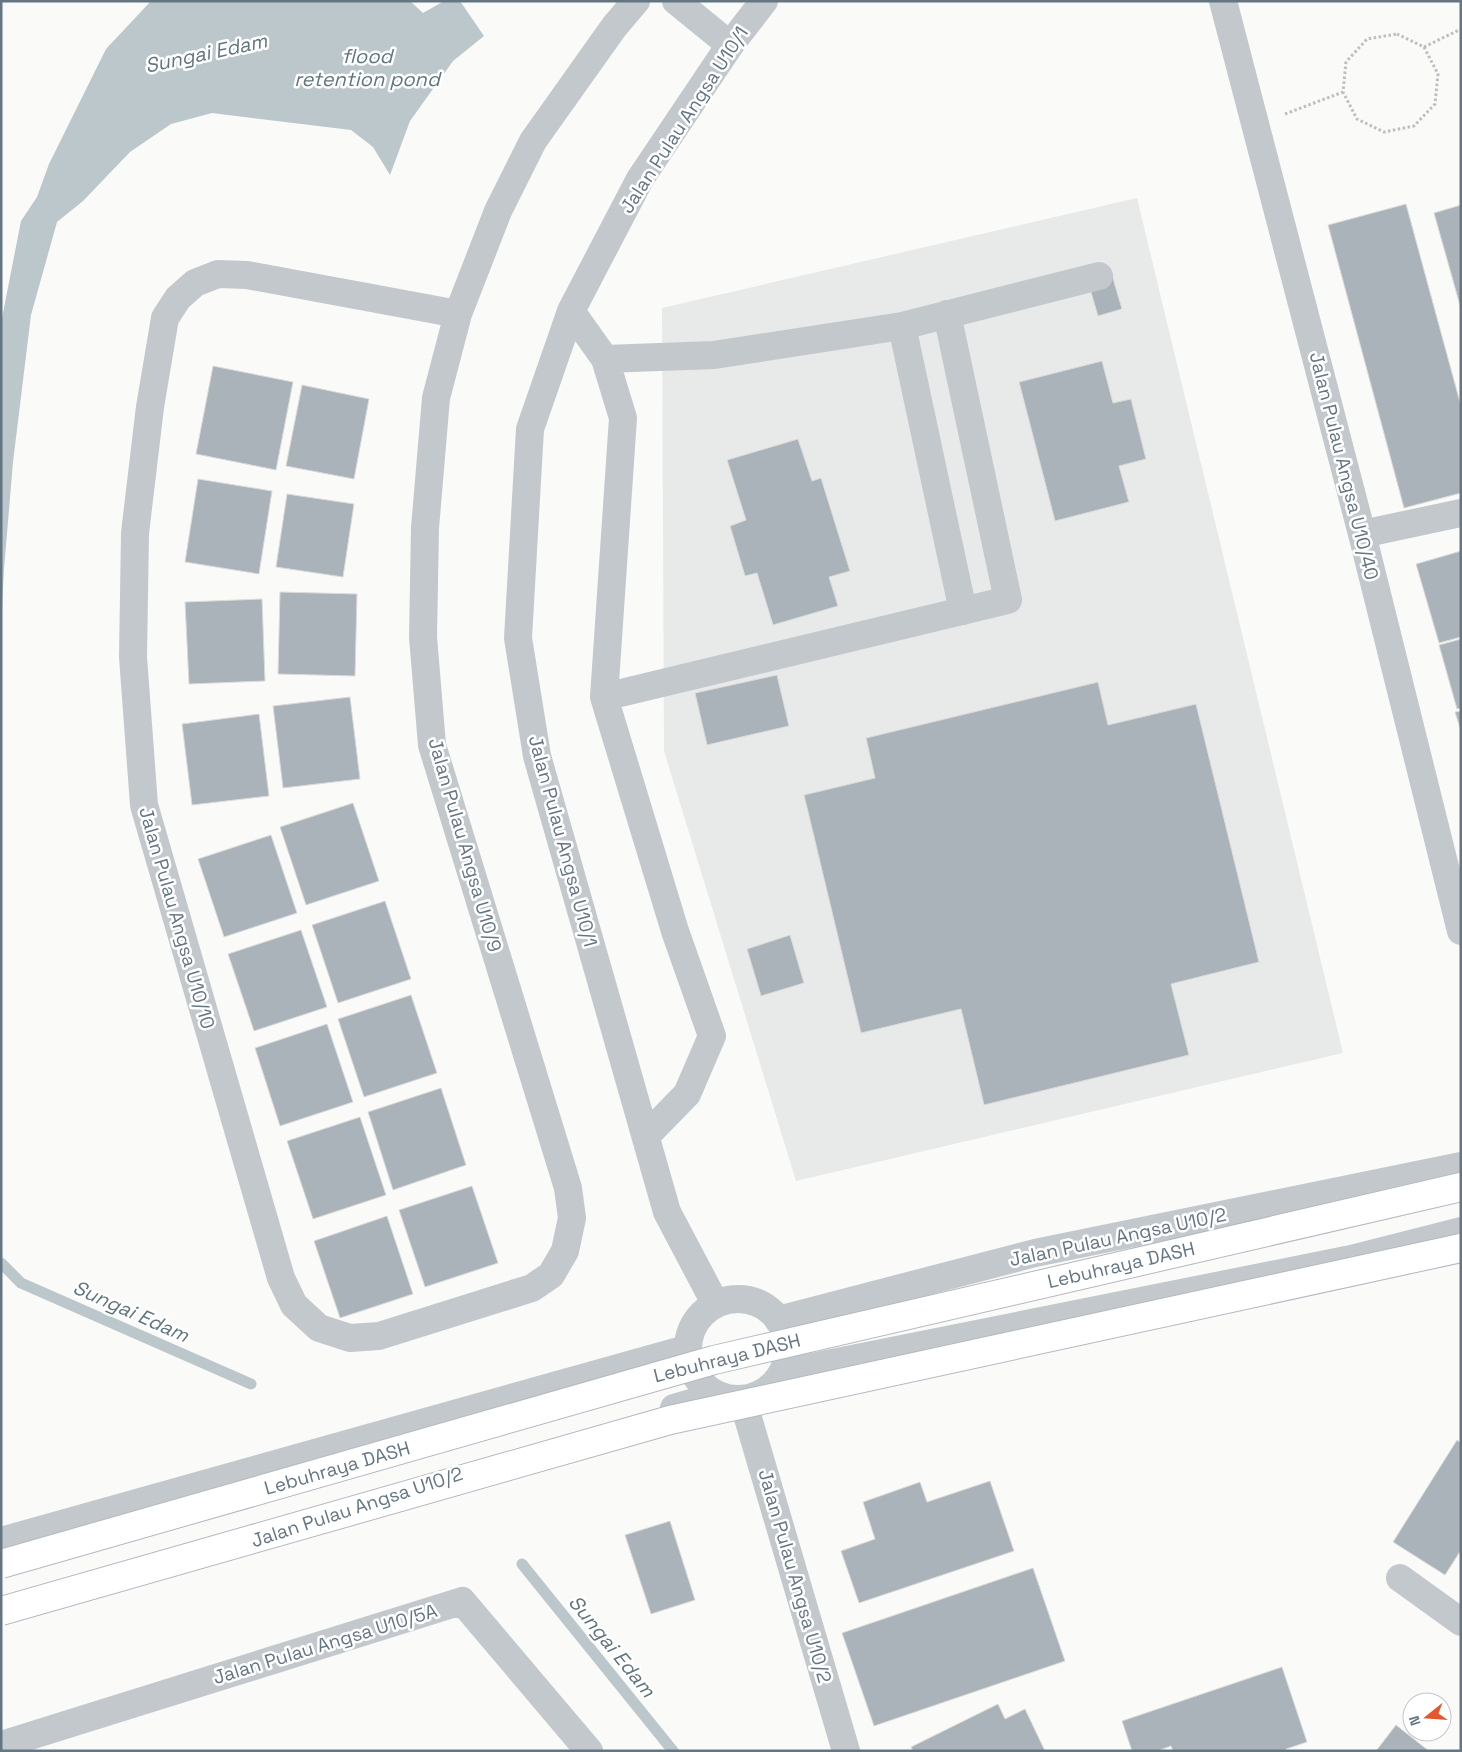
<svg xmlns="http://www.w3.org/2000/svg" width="1462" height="1752" font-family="'Space Grotesk',sans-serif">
  <rect width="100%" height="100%" fill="#fafaf8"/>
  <!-- built -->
  <path fill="#e8e9e9" d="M1137,198L1343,1053L796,1181L664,751L662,308Z"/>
  <!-- water -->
  <path fill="#bbc7cb" d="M151,1H410L423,13L444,1H460L484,36L453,61L410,121L390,175L373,147L351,130L212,113L171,124L130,152L83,201L57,222L31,315L13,462L4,569L1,626V323L21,221L37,197L49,164L106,49Z"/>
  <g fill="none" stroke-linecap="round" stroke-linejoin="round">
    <!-- stream -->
    <path stroke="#bbc7cb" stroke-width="11" d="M1,1263L21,1283L251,1384
      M522,1564L673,1751"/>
  </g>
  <!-- building -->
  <path fill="#aab3b9" stroke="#dcdcda" d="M1406,204L1461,406V493L1404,508L1328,225Z
    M1461,205V309L1434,213Z
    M1112,275L1122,309L1098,316L1088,282Z
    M1102,361L1113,403L1131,399L1146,459L1119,466L1129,502L1055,521L1019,382Z
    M213,366L293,382L276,470L196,454Z
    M302,385L369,399L354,479L286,466Z
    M798,439L812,481L821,478L850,571L829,577L838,606L773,625L757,573L745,576L730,526L746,520L727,460Z
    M198,479L272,491L259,574L185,562Z
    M287,494L354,504L343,577L276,567Z
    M1461,551V637L1439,643L1416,564Z
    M280,592L357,594L355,676L278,674Z
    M262,599L265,681L189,684L185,602Z
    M1461,639V708L1457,709L1439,645Z
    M777,675L789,726L707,745L695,693Z
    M1098,682L1108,725L1196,704L1259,962L1171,984L1189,1055L984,1105L961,1009L861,1033L804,795L875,778L866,738Z
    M350,697L360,779L283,788L273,706Z
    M1461,711V731L1455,712Z
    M259,714L269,796L192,805L182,724Z
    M353,803L379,881L306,905L280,827Z
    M271,835L297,913L224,937L198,859Z
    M385,901L411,979L338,1003L312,925Z
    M301,930L327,1007L254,1031L228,954Z
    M790,935L804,983L761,996L747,949Z
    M411,995L437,1073L364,1097L338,1019Z
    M327,1024L353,1102L280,1126L255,1048Z
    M441,1088L466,1165L393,1190L368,1112Z
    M360,1117L386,1195L313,1219L287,1141Z
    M472,1186L498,1263L425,1287L399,1210Z
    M387,1216L413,1294L340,1318L314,1241Z
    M1457,1440L1461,1443V1550L1445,1575L1393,1542Z
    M990,1481L1014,1551L859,1603L841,1551L875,1539L863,1502L920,1482L927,1502Z
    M670,1521L695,1600L651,1614L625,1535Z
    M1033,1568L1065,1661L874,1726L842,1633Z
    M1282,1667L1307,1742L1286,1749V1751H1173L1171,1746L1157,1751H1132L1122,1721Z
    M998,1704L1005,1719L1025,1709L1045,1751H913L911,1747Z
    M1396,1725L1429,1751H1376Z"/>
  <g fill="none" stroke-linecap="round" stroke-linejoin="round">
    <!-- path -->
    <path stroke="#bbbfc2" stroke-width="3" stroke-dasharray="2.5 2.5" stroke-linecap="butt" d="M1397,34L1424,47L1438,74L1435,104L1414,126L1384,132L1357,119L1343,92L1346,62L1367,39Z
      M1424,47L1461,29
      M1285,114L1343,92"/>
    <!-- minor -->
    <path stroke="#c3c8cc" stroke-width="28" d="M676,1L730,45
      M1223,1L1362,534L1461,931
      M571,311L605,359L623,418L604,697L675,931L712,1036L687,1094L646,1136
      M458,314L247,275L218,274L195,283L178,298L165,318L150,407L135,533L133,657L144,805L281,1278L294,1305L319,1328L350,1338L379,1336L532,1288L551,1275L565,1251L572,1218L568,1188L432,745L423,637L425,528L436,398L458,314L498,211L533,141L614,27L636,1
      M902,326L963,611
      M605,359L714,355L902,326L1099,276
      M1362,534L1461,513
      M604,697L1008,600L947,314
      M688 1349a50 50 0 1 1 100 0a50 50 0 1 1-100 0Z
      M715,1303L667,1212L537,756L518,638L530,429L571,311L640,179L730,45L764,1
      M778,1320L1035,1253L1461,1166
      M782,1373L1351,1259L1461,1231
      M743,1401L846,1751
      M674,1408L715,1396
      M1,1541L686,1349
      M1400,1578L1461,1622
      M1,1745L462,1601L589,1751"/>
    <defs>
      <path id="highway-bridge" d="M1,1564L714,1360L1461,1187
        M1,1611L670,1420L1461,1248"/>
    </defs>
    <!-- highway-bridge casing -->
    <use href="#highway-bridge" stroke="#b4b9bd" stroke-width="30" stroke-linecap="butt"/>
    <!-- highway-bridge -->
    <use href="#highway-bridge" stroke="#fff" stroke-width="28"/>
  </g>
  <g text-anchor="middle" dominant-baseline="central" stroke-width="5" stroke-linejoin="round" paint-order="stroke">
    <!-- street labels -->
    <g font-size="19" fill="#657683" stroke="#fff">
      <text transform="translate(684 120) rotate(-57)">Jalan Pulau Angsa U10/1</text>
      <text transform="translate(1344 466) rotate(76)">Jalan Pulau Angsa U10/40</text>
      <text transform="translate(563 841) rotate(75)">Jalan Pulau Angsa U10/1</text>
      <text transform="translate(465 845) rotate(74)">Jalan Pulau Angsa U10/9</text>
      <text transform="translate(177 918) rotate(74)">Jalan Pulau Angsa U10/10</text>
      <text transform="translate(1118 1237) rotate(-12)">Jalan Pulau Angsa U10/2</text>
      <text transform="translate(1121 1265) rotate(-13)">Lebuhraya DASH</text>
      <text transform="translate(727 1358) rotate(-14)">Lebuhraya DASH</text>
      <text transform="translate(337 1468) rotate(-16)">Lebuhraya DASH</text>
      <text transform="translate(357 1507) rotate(-18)">Jalan Pulau Angsa U10/2</text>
      <text transform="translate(795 1576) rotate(74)">Jalan Pulau Angsa U10/2</text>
      <text transform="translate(325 1644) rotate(-17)">Jalan Pulau Angsa U10/5A</text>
    </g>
    <!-- water labels -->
    <g font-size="20" font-style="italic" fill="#60757c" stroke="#fff">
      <text transform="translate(206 53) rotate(-12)">Sungai Edam</text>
      <text x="367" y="56">flood<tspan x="367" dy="23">retention pond</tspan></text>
      <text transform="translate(131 1311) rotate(24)">Sungai Edam</text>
      <text transform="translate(612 1646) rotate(51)">Sungai Edam</text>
    </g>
  </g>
  <!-- border -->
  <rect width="1462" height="1752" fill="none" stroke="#657683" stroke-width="5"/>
  <!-- north arrow -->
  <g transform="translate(1427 1717) rotate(253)"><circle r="24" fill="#ffffff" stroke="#c1c8cd"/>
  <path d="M0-4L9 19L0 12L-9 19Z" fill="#e4572e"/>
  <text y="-8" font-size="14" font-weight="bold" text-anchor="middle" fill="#657683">N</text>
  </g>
</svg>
